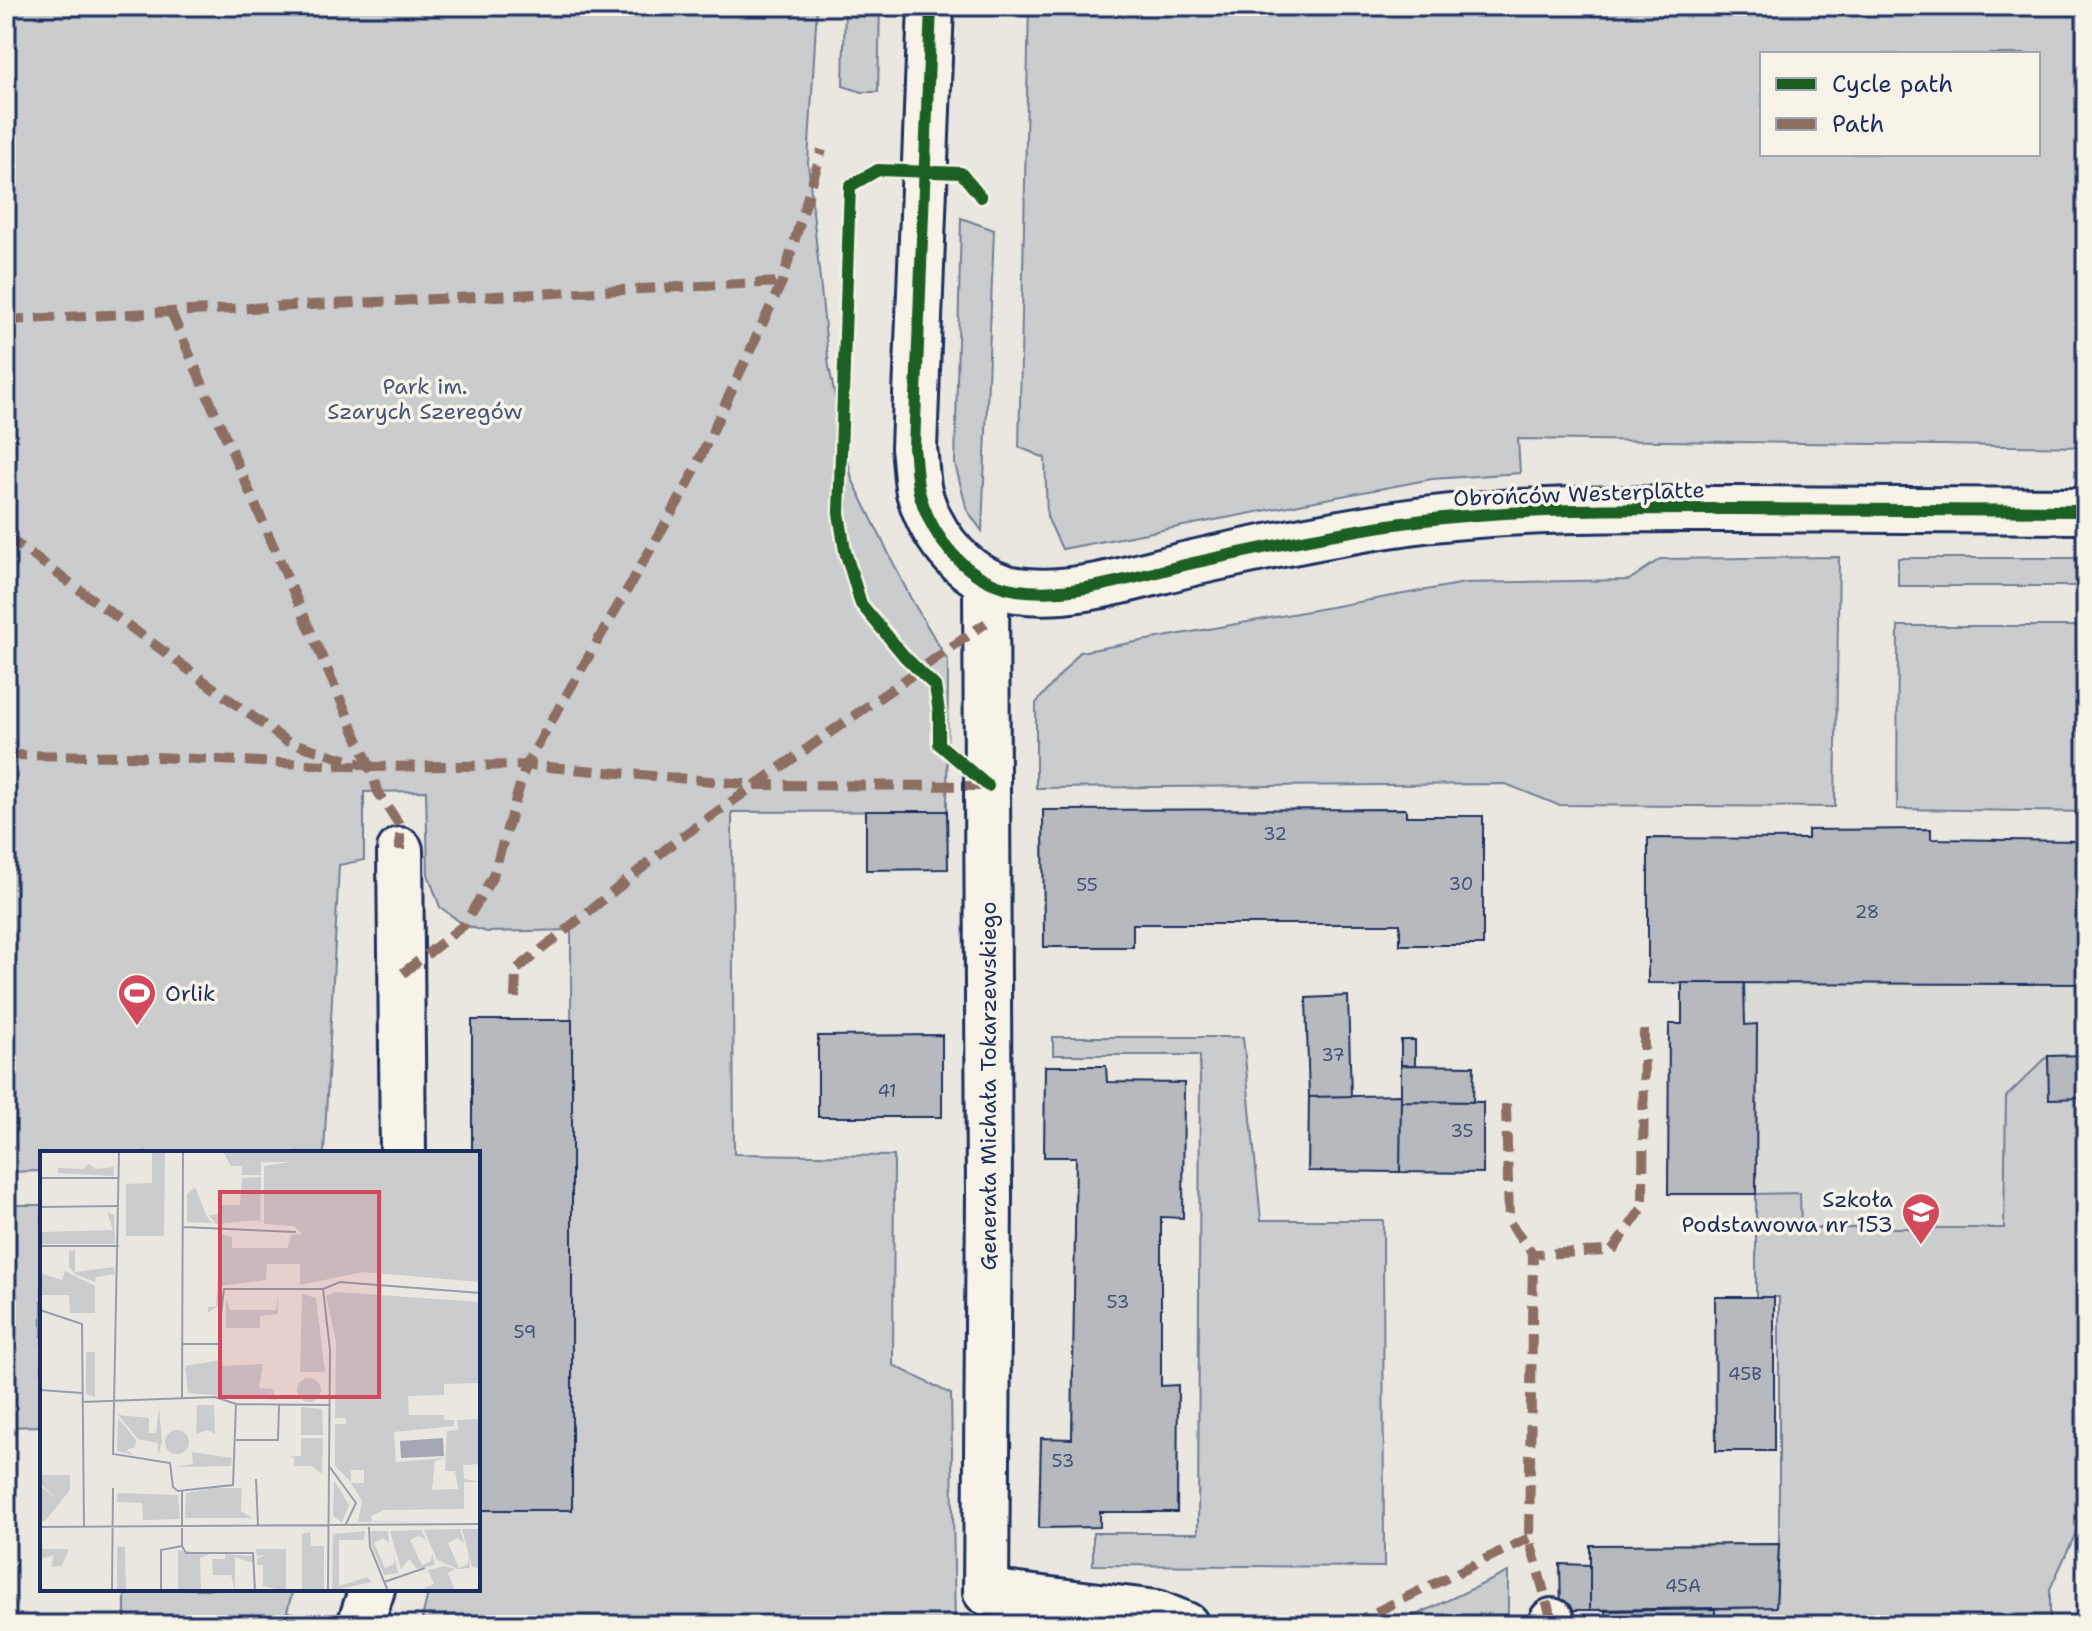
<svg xmlns="http://www.w3.org/2000/svg" width="2092" height="1631" font-family="'Shantell Sans',sans-serif">
  <rect width="100%" height="100%" fill="#eae7e0"/>
  <filter id="ink" filterUnits="userSpaceOnUse"><feTurbulence type="fractalNoise" baseFrequency=".0125" numOctaves="2"/><feDisplacementMap in="SourceGraphic" scale="16" xChannelSelector="R" yChannelSelector="G"/><feConvolveMatrix kernelMatrix="1 2 1 2 8 2 1 2 1" color-interpolation-filters="sRGB"/></filter>
  <g filter="url(#ink)">
    <!-- built -->
    <path fill="#dadad6" d="M1931,829L1932,839L2086,841V1511L2050,1589V1625L1779,1544V1297H1756V1194H1668L1669,1024L1682,1023V984L1648,983V838L1807,839L1808,830Z"/>
    <!-- green -->
    <path fill="#cbcccd" stroke="#737e96" stroke-width="2" fill-rule="evenodd" d="M6,6H817L808,163L829,367L852,479L910,597L948,661L947,811L732,812L734,1154L894,1156L893,1365L951,1394L955,1625H432L422,1618L429,1589H478V1510H572L571,930L487,932L464,925L440,907L428,874L426,791L364,792V860L339,865L324,1153H42V1171L6,1172Z
      M845,6H880L878,92H862L843,86Z
      M1029,6H2086V447L1518,439L1520,473L1432,479L1062,549L1047,517L1045,458L1019,447ZM1762,54H2038V154H1762Z
      M961,218L994,230L982,531L967,510L955,464Z
      M1839,557L1835,807L1558,805L1506,784L1036,788V703L1080,652L1465,583L1629,580L1660,559Z
      M1898,558H2086V586H1898Z
      M1898,626H2086V812L1897,809Z
      M1053,1037H1243L1261,1220H1383L1384,1567L1093,1565V1533H1198L1200,1055H1053Z
      M2048,1056L2086,1098V1511L2050,1589V1625H1715V1609L1776,1607L1779,1544V1297H1756V1194L1800,1193L1801,1228H2004L2006,1097Z
      M6,1205H42V1426L6,1427Z
      M1508,1572V1625H1395Z
      M125,1589H293L287,1612L335,1621L334,1625H125Z"/>
    <!-- building -->
    <path fill="#b6babf" stroke="#1b2f5e" stroke-width="2" d="M1406,809V816H1483V945H1400V924H1133V947H1044L1043,810Z
      M866,811H947L948,869L866,870Z
      M1931,829V839L2086,841V984L1648,983V838L1808,839V830Z
      M1682,983H1744L1745,1025L1757,1024L1756,1194H1668L1669,1024H1682Z
      M1348,996L1351,1096L1309,1097L1306,998Z
      M472,1020H572V1510H478V1153H472Z
      M942,1035V1117H818V1036Z
      M1401,1040H1415V1065H1401Z
      M2086,1055V1098L2049,1099L2048,1056Z
      M1401,1065L1474,1066L1473,1102L1401,1101Z
      M1045,1066H1106L1107,1082L1184,1083L1183,1218L1161,1217V1386L1178,1385L1177,1512H1100V1527L1039,1528L1041,1438L1072,1439L1076,1157H1044Z
      M1401,1095L1400,1172L1308,1171L1309,1097Z
      M1401,1101L1483,1102V1173L1400,1172Z
      M1715,1297H1774V1451H1716Z
      M1779,1544L1776,1607L1590,1610V1545Z
      M1560,1564L1590,1565V1610H1561Z
      M1715,1609V1625H1605V1611Z"/>
    <g fill="none" stroke-linecap="round" stroke-linejoin="round">
      <defs>
        <path id="minor" d="M931,6L914,448C916,462 916,478 919,492C932,539 967,582 1017,590C1075,598 1137,576 1193,563C1269,546 1346,530 1424,520C1525,508 1628,509 1729,509C1848,510 1967,510 2086,511
          M986,580L989,1194L986,1592L1157,1613L1186,1625
          M400,850L403,1153
          M1552,1621V1625
          M360,1625L372,1589"/>
      </defs>
      <!-- minor casing -->
      <use href="#minor" stroke="#1b2f5e" stroke-width="50"/>
      <!-- minor -->
      <use href="#minor" stroke="#f7f3e8" stroke-width="44"/>
      <!-- quiet -->
      <path stroke="#8d6e63" stroke-width="10" stroke-dasharray="20 10" stroke-linecap="butt" d="M171,312L370,767
        M6,320L782,282
        M6,536L286,741L370,767L378,792L400,826V850
        M6,755L132,756L370,767L526,765L757,785L988,786
        M403,973L464,925L493,876L526,765L686,488L782,282L822,150
        M515,998L516,970L677,840L986,623
        M1506,1104L1509,1222L1533,1254
        M1552,1621L1529,1538L1533,1254L1612,1251L1643,1207L1644,1026
        M1349,1625L1529,1538"/>
      <defs>
        <path id="cycleway" d="M931,6L914,448C916,462 916,478 919,492C932,539 967,582 1017,590C1075,598 1137,576 1193,563C1269,546 1346,530 1424,520C1525,508 1628,509 1729,509C1848,510 1967,510 2086,511
          M981,197L961,173L878,170L850,186L839,513L845,551L861,604L905,657L935,686L939,712V744L988,786"/>
      </defs>
      <!-- cycleway casing -->
      <use href="#cycleway" stroke="#f7f3e8" stroke-width="17"/>
      <!-- cycleway -->
      <use href="#cycleway" stroke="#1b5e20" stroke-width="12"/>
    </g>
  </g>
  <!-- icons -->
  <defs>
    <symbol id="stadium-pin" viewBox="-11 -11 22 30"><path d="M0 17L-7.5 6A9.5 9.5 0 1 1 7.5 6Z" fill="#d1495b" stroke="#f7f3e8"/><path d="M0-5a6.5 5 0 1 0 0 10a6.5 5 0 1 0 0-10ZM-3.5-1.8h7v3.6h-7Z" fill="#fff"/></symbol>
    <symbol id="school-pin" viewBox="-11 -11 22 30"><path d="M0 17L-7.5 6A9.5 9.5 0 1 1 7.5 6Z" fill="#d1495b" stroke="#f7f3e8"/><path d="M0-5L7-2L0 1L-7-2ZM-4 1L0 2.5L4 1V4Q0 6-4 4Z" fill="#fff"/></symbol>
  </defs>
  <g fill-rule="evenodd">
    <use href="#stadium-pin" x="115" y="971" width="44" height="60"/>
    <use href="#school-pin" x="1899" y="1190" width="44" height="60"/>
  </g>
  <g text-anchor="middle" dominant-baseline="central" stroke-width="7" stroke-linejoin="round" paint-order="stroke">
    <!-- number labels -->
    <g font-size="18" fill="#425276">
      <text x="1275" y="834">32</text>
      <text x="1461" y="884">30</text>
      <text x="1087" y="885">55</text>
      <text x="1867" y="912">28</text>
      <text x="1333" y="1055">37</text>
      <text x="887" y="1091">41</text>
      <text x="1462" y="1131">35</text>
      <text x="1118" y="1302">53</text>
      <text x="525" y="1332">59</text>
      <text x="1745" y="1374">45B</text>
      <text x="1063" y="1461">53</text>
      <text x="1683" y="1586">45A</text>
    </g>
    <!-- park labels -->
    <g font-size="22" fill="#47567a" stroke="#f7f3e8">
      <text x="425" y="386">Park im.<tspan x="425" dy="25">Szarych Szeregów</tspan></text>
    </g>
    <!-- street labels -->
    <g font-size="22" fill="#1b2f5e" stroke="#f7f3e8">
      <text transform="translate(1579 494) rotate(-2)">Obrońców Westerplatte</text>
      <text transform="translate(988 1086) rotate(-90)">Generała Michała Tokarzewskiego</text>
    </g>
    <!-- poi labels -->
    <g font-size="22" fill="#1b2f5e" stroke="#f7f3e8" text-anchor="start">
      <text x="165" y="993">Orlik</text>
      <text x="1893" y="1199" text-anchor="end">Szkoła<tspan x="1893" dy="25">Podstawowa nr 153</tspan></text>
    </g>
  </g>
  <!-- overview -->
  <g transform="translate(40 1151)">
    <rect width="440" height="440" fill="#eae7e0"/>
    <path d="M112,0H125L124,85H86V33L112,32ZM183,0H440V131L323,121L260,134V113H227L226,129L180,135V153L168,162V156L176,155L181,83L192,86V97H248L251,84L262,83L254,75L224,73V15L251,11H221V24H202V15H191ZM49,13L56,18L74,16V25L18,22V17L43,18ZM221,26L220,73L218,69L176,73L169,64L180,63V54H200L202,27ZM155,36L166,64L172,72L147,71V43ZM67,61L74,64L75,93H0V81L73,79ZM35,99V121L74,116L75,123L56,126L55,131L35,123L29,116V100ZM25,120L55,135V162H30L29,144H0V122L22,129ZM296,141L440,151V232L404,233V244L368,245L369,264H404V269H414V275L354,281L356,311L405,307L395,310L392,339L418,338L415,320H405L407,280L418,279L422,312L417,269L440,268V313L423,314L424,328L440,331H424V358L344,359L331,365L332,370H400L318,371L322,350L311,332H324V319H311V331L295,315V273H306V267H295L296,191L286,145ZM262,143L276,147L285,221H260ZM238,145V163L220,165V177H186V148L190,159H236ZM46,201H55V246L46,243ZM182,209L183,215L223,213L219,237L232,238L237,249L148,242L145,215ZM257 239a12 12 0 1 1 24 0a12 12 0 1 1-24 0ZM157,254H174L175,283L167,279L156,283ZM119,256L122,291L118,304V292L98,288L78,264L109,267V282H116ZM261,256L282,258L283,284H261ZM78,267L96,289L95,296L86,299L95,304L77,300ZM125 291a12 12 0 1 1 24 0a12 12 0 1 1-24 0ZM261,287H283L282,323L272,315H254V307L248,306L261,305ZM152,301L192,307L191,315L136,316L153,313ZM0,324H30V339L5,370H0V335L18,349L0,333ZM294,329L309,354L302,371L293,365ZM176,337H202L201,360L212,367H145L146,342ZM78,342L138,344L140,368L103,369L102,352L77,351ZM420,378L424,392L417,387L408,392L419,417L428,413L429,404L430,417L418,418L397,409L384,379ZM422,378H440V418L432,416ZM381,379L386,389L379,385L370,389L382,414L391,410L392,402L395,414L377,418L369,408L361,418L350,380ZM325,380L324,389H299V435L328,426L331,431L292,440L293,383ZM331,380H348L349,392L343,387L334,392L345,417L354,413V404L358,422L344,424L332,395ZM270,381L271,395H284V440H262V383ZM77,395L85,396L86,440H77ZM0,398H28V401L21,415L11,416L14,404L0,408ZM216,398H246V440L223,435V414H217V408L225,404L217,405ZM138,399L170,403L160,407L161,440H138ZM185,403L212,405L213,412L195,406V440L191,424H173L172,408H185ZM405,415L415,418L408,422L415,440H378L394,433L388,419Z" fill="#cbcccd"/>
    <path d="M403,287L404,305L361,307L360,290Z" fill="#a3a8b4"/>
    <path fill="none" stroke="#979dac" stroke-width="2" d="M79,0L73,303L130,312L133,336L138,340L193,334L196,253M0,27H79M0,56L79,55M143,76L256,81M0,95H79M283,138L290,199L288,440M283,138L300,131L440,142M0,159L42,173L44,375M180,172L184,138H283M142,193H181M0,239L42,242M142,246L143,0M42,251L175,246L196,253L289,254M196,289H238L239,254M289,315L316,352L305,375M216,328L218,374M142,340V395M0,376L440,373M329,376L330,396L348,440M142,395L146,402H213L215,440M344,431L385,417M72,440L73,337M121,440V399L142,395"/>
    <path fill="#d1495b" fill-opacity="0.15" stroke="#d1495b" stroke-width="4" d="M180,41H339V246H180Z"/>
    <rect width="440" height="440" fill="none" stroke="#1b2f5e" stroke-width="4"/>
  </g>
  <!-- margin -->
  <rect width="2092" height="1631" fill="none" stroke="#f7f3e8" stroke-width="32"/>
  <rect x="16" y="16" width="2060" height="1599" fill="none" stroke="#1b2f5e" stroke-width="3" filter="url(#ink)"/>
  <!-- legend -->
  <rect x="1760" y="52" width="280" height="104" fill="#f7f3e8" stroke="#9fa5b1" stroke-width="2"/>
  <rect x="1776" y="78" width="40" height="12" fill="#1b5e20" stroke="#9fa5b1" stroke-width="2"/>
  <text x="1832" y="92" font-size="24" fill="#1b2f5e">Cycle path</text>
  <rect x="1776" y="118" width="40" height="12" fill="#8d6e63" stroke="#9fa5b1" stroke-width="2"/>
  <text x="1832" y="132" font-size="24" fill="#1b2f5e">Path</text>
</svg>
